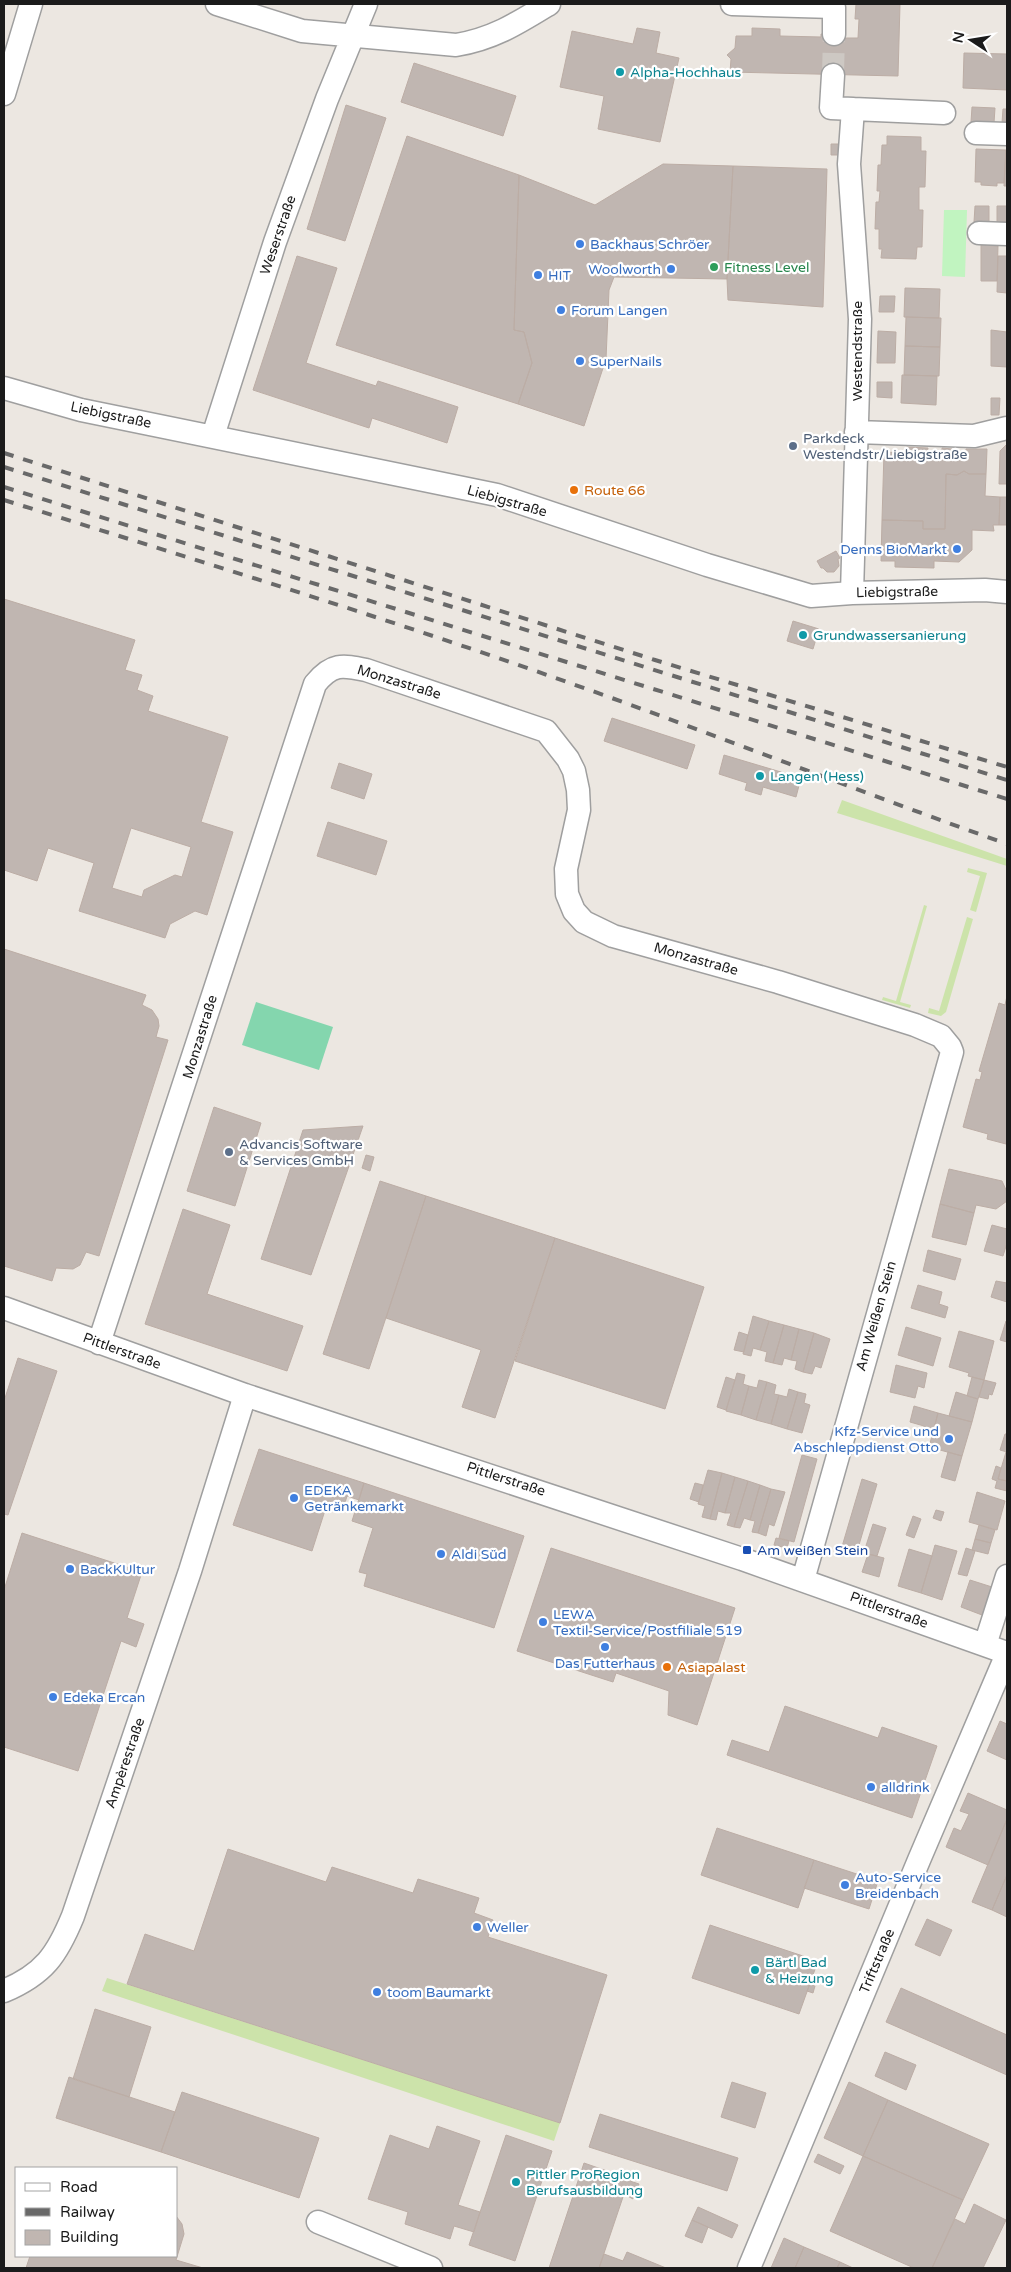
<svg xmlns="http://www.w3.org/2000/svg" width="1011" height="2272" font-family="'Varela Round',sans-serif">
  <rect width="100%" height="100%" fill="#ece7e1"/>
  <!-- grass -->
  <path fill="#cce3aa" d="M842,800L1007,859V866L837,813Z
    M968,868L987,873L976,912L970,910L980,876L967,872Z
    M924,905L927,906L900,1002L911,1005L910,1008L882,1000L883,997L896,1001Z
    M967,917L973,919L946,1012L941,1016L928,1013L929,1008L939,1011Z
    M107,1978L560,2123L554,2141L102,1991Z"/>
  <!-- park -->
  <path fill="#c1f4c0" d="M944,210H967L965,277L942,276Z"/>
  <!-- pitch -->
  <path fill="#84d6ae" d="M256,1002L333,1027L319,1070L242,1045Z"/>
  <!-- building -->
  <path fill="#c0b6b1" stroke="#bcada5" fill-rule="evenodd" d="M856,4H900L898,76L730,72L731,59L727,55L735,48L736,36H752V28L780,29V36L821,37V34H834L836,38H858L859,19H855Z
    M637,28L660,32L656,53L679,58L660,142L598,129L604,96L560,87L572,31L633,44Z
    M964,53L1007,54V90L963,88Z
    M414,63L516,96L503,136L401,102Z
    M346,105L386,118L345,241L307,229Z
    M972,107L995,108L994,123L971,122Z
    M1003,109H1007V124L1002,123Z
    M407,136L519,175L514,330L524,332L532,363L518,404L336,345Z
    M887,136L921,137V151H926L925,187H919V210H923L922,247H917L916,259L881,258L882,249H879V229H875L876,202H879L880,191H877L878,165H881L882,145H887Z
    M831,144H840V155H831Z
    M976,149L1006,150L1004,183H997V186L981,185V182H975Z
    M1006,150H1007V186H1004Z
    M663,164L733,166L727,279L614,277L609,290L606,359L584,426L518,404L532,363L524,332L514,330L519,175L595,205Z
    M733,166L827,169L823,307L728,300L727,279Z
    M975,206H989V222H974Z
    M997,206H1007V222H997Z
    M981,245L998,246L997,281H981Z
    M297,256L337,268L306,363L376,386L378,381L458,407L447,443L372,418L369,428L253,390Z
    M998,256H1007V293L997,292Z
    M905,288L940,289L939,318L904,317Z
    M880,296H895L894,312H879Z
    M906,317L941,318L940,347L905,346Z
    M991,330L1007,332V367L991,366Z
    M878,331L896,332L895,363H877Z
    M905,346L940,347L939,376L904,375Z
    M902,375L937,376L936,405L901,403Z
    M877,382H892V398L877,397Z
    M991,398H1000L999,415H991Z
    M1007,444V484H999L1000,451Z
    M906,447L928,448L927,454H942V448L952,449V454L966,455V449H987L986,474H969L964,471L957,475L946,474L945,529H923V521L882,520L884,452L906,453Z
    M964,471L969,474H986L985,496L1000,497L999,525H993L994,531L972,530V550L959,562L934,561V568L895,567V561H881L882,520L923,521V529H945L946,474L957,475Z
    M1000,497H1007V540V525H999Z
    M836,551L840,558L838,559L839,566L834,572H827L823,568H821L817,561Z
    M4,599L135,640L125,670L142,675L137,690L153,696L148,711L228,737L201,822L233,832L207,915L195,911L170,924L165,938L79,911L94,863L48,848L37,881L4,870ZM131,828L191,847L182,877L175,875L144,890L142,897L112,888Z
    M793,621L819,629L813,649L787,641Z
    M612,718L695,745L687,769L604,741Z
    M724,755L801,778L796,797L763,787L761,795L745,790L747,783L719,774Z
    M339,763L372,774L364,799L331,788Z
    M328,822L387,841L376,875L317,856Z
    M4,949L146,995L142,1005L152,1010L158,1019L159,1026L156,1037L168,1040L99,1256L86,1252L80,1265L73,1269L56,1268L52,1281L4,1266Z
    M1007,996V1138L1006,1144L987,1139L988,1134L963,1127L976,1079L980,1080L982,1072L979,1071L999,1003L1005,1005Z
    M214,1107L261,1123L235,1206L187,1191Z
    M363,1126L311,1275L261,1259L303,1130Z
    M366,1155L374,1157L370,1171L362,1168Z
    M949,1169L1002,1181L1007,1192V1201L996,1209L976,1205L974,1213L940,1204Z
    M380,1181L426,1196L369,1369L323,1354Z
    M426,1196L555,1238L495,1418L462,1407L481,1350L386,1318Z
    M940,1204L974,1213L966,1245L932,1237Z
    M183,1209L230,1225L207,1294L303,1326L287,1371L145,1324Z
    M992,1225L1007,1229V1243L1003,1256L984,1251Z
    M555,1238L704,1287L665,1409L515,1361Z
    M928,1250L961,1259L955,1280L923,1271Z
    M996,1281L1007,1283V1302L991,1297Z
    M918,1285L942,1292L939,1304L948,1307L945,1318L911,1308Z
    M753,1316L769,1321L760,1350L753,1348L751,1356L743,1354Z
    M769,1321L784,1325L773,1363L765,1361L767,1352L760,1350Z
    M1006,1321L1007,1322V1342L1000,1340Z
    M784,1325L799,1329L791,1360L784,1358L782,1365L773,1363Z
    M906,1327L941,1338L933,1366L898,1355Z
    M799,1329L814,1333L803,1372L795,1369L797,1361L791,1360Z
    M959,1331L994,1341L984,1380L968,1376L969,1373L949,1367Z
    M739,1332L748,1335L744,1352L734,1350Z
    M814,1333L830,1339L821,1368L815,1366L812,1374L803,1372Z
    M18,1358L57,1371L8,1515L4,1514V1401Z
    M896,1365L927,1373L924,1388L918,1386L915,1398L890,1392Z
    M737,1373L745,1375L743,1384L749,1386L741,1415L726,1411Z
    M726,1377L735,1380L726,1410L717,1407Z
    M972,1377L984,1380L978,1399L967,1396Z
    M759,1380L767,1382L756,1420L741,1415L749,1386L757,1388Z
    M984,1380L996,1383L992,1395L989,1394L988,1399L979,1397Z
    M767,1382L776,1385L774,1394L779,1395L771,1424L756,1420Z
    M789,1389L798,1392L787,1429L771,1424L779,1395L787,1397Z
    M798,1392L806,1394L804,1403L810,1405L802,1433L787,1429Z
    M956,1392L978,1399L972,1422L949,1416Z
    M914,1406L938,1413L933,1432L923,1429L924,1426L910,1422Z
    M938,1413L972,1422L962,1456L929,1447Z
    M1005,1434H1007V1452L1000,1450Z
    M259,1449L364,1483L359,1500L347,1496L344,1506L328,1501L312,1551L233,1525Z
    M948,1452L962,1456L955,1481L941,1477Z
    M1006,1452H1007V1481L998,1479Z
    M802,1455L817,1459L794,1542L779,1538Z
    M996,1466L1001,1468L998,1479L1007,1481V1491L995,1488L997,1481L992,1479Z
    M708,1470L722,1473L710,1519L702,1517L705,1506L698,1504Z
    M722,1473L735,1477L725,1513L718,1511L716,1520L710,1519Z
    M735,1477L748,1481L734,1527L727,1525L731,1513H725Z
    M862,1479L877,1484L856,1555L841,1550Z
    M748,1481L760,1485L750,1520L744,1518L740,1528L734,1527Z
    M364,1483L524,1536L494,1628L364,1586L367,1574L359,1572L373,1528L352,1521Z
    M695,1483L703,1485L699,1502L690,1499Z
    M760,1485L771,1489L758,1533L752,1532L755,1521L750,1520Z
    M771,1489L785,1492L774,1526L769,1524L766,1536L758,1533Z
    M977,1492L1005,1501L997,1530L969,1522Z
    M936,1510L944,1512L941,1521L933,1518Z
    M913,1516L921,1519L914,1538L906,1535Z
    M873,1524L886,1528L877,1556L868,1554L867,1556L863,1555Z
    M979,1525L995,1530L991,1543L975,1539Z
    M22,1533L142,1572L127,1618L144,1624L136,1647L121,1641L78,1771L4,1747V1590Z
    M776,1538L789,1541L787,1548L774,1545Z
    M975,1539L991,1543L988,1554L972,1550Z
    M935,1545L957,1551L942,1600L921,1593Z
    M551,1548L735,1608L697,1725L668,1715L669,1691L616,1673L613,1682L517,1651Z
    M966,1548L975,1551L967,1576L958,1574Z
    M909,1549L932,1556L921,1593L898,1586Z
    M868,1554L884,1558L879,1577L862,1572Z
    M970,1580L992,1587L982,1615L961,1607Z
    M785,1706L878,1738L882,1727L937,1746L912,1818L727,1755L732,1740L769,1752Z
    M1000,1721L1007,1724V1760L987,1751Z
    M968,1793L1007,1810V1819L988,1865L946,1847L954,1828L961,1831L969,1814L960,1811Z
    M1007,1819V1875L992,1910L972,1902Z
    M717,1828L814,1860L798,1908L701,1875Z
    M228,1849L326,1882L332,1867L413,1893L418,1879L479,1898L474,1913L493,1920L488,1937L607,1975L560,2123L127,1984L145,1934L194,1951Z
    M814,1860L878,1881L869,1909L804,1888Z
    M1007,1875V1917L992,1910Z
    M927,1919L952,1930L940,1956L915,1945Z
    M710,1925L818,1961L799,2014L692,1978Z
    M810,1984L815,1986L813,1993L807,1991Z
    M901,1988L1007,2035V2075L886,2022Z
    M95,2009L151,2027L129,2097L73,2079Z
    M885,2052L916,2065L906,2090L875,2076Z
    M69,2077L175,2112L161,2152L56,2118Z
    M732,2082L766,2093L755,2128L721,2117Z
    M849,2082L888,2100L863,2156L824,2138Z
    M182,2092L319,2138L299,2198L161,2152Z
    M888,2100L989,2144L963,2200L863,2156Z
    M600,2114L738,2158L727,2191L589,2147Z
    M437,2126L480,2141L458,2205L480,2212L474,2232L454,2226L450,2239L405,2224L408,2212L368,2199L390,2135L429,2149Z
    M506,2135L552,2151L515,2261L469,2245Z
    M818,2154L844,2166L840,2174L814,2162Z
    M863,2156L963,2200L932,2268H914L830,2231Z
    M584,2163L630,2179V2181L639,2184L633,2199L624,2194L599,2268H549Z
    M974,2204L1006,2220L983,2268H932L955,2219L965,2224Z
    M698,2207L738,2225L732,2238L692,2220Z
    M176,2216L182,2224L184,2234L176,2260L203,2268H26L30,2256H176Z
    M692,2220L708,2227L702,2243L685,2236Z
    M784,2238L804,2247L795,2268H771Z
    M804,2247L840,2262L837,2268H795Z
    M627,2252L666,2268H599L604,2254L623,2261Z
    M840,2262L853,2268H837Z"/>
  <g fill="none" stroke-linecap="round" stroke-linejoin="round">
    <!-- minor-tunnel -->
    <path stroke="#cdc8c3" stroke-width="22" stroke-dasharray="22 11" stroke-linecap="butt" d="M833,75L834,34"/>
    <defs>
      <path id="minor" d="M217,4L302,31L456,45C493,39 518,23 549,4
        M732,4L834,7V34
        M833,75L831,108L853,109L849,164L860,319L852,593
        M4,94L31,4
        M853,109L944,113
        M976,133L1007,134
        M979,233L1007,234
        M4,388L81,410L497,495L707,565L811,596L852,593L985,590L1007,592
        M856,432L974,436L1007,428
        M213,436L275,242L327,99L366,4
        M4,1308L245,1395L742,1559L1007,1653
        M99,1343L315,684C332,663 342,665 366,670L546,731L568,759L574,771L578,790L579,810L566,869L567,894L574,911L584,922L613,936L778,982L915,1025L941,1036L950,1047L952,1052L803,1580
        M985,1645L1007,1576
        M4,1991C44,1974 57,1955 73,1916L190,1571L245,1395
        M318,2222L431,2268
        M749,2268L919,1860L1007,1654"/>
    </defs>
    <!-- minor casing -->
    <use href="#minor" stroke="#9f9f9f" stroke-width="25"/>
    <!-- minor -->
    <use href="#minor" stroke="#fff" stroke-width="22"/>
    <!-- rail -->
    <path stroke="#696969" stroke-width="4" stroke-dasharray="10 10" stroke-linecap="butt" d="M4,453L655,660L1007,767
      M4,467L1007,780
      M4,487L1007,799
      M4,500C192,559 381,616 567,682C714,734 860,792 1007,844"/>
  </g>
  <!-- markers -->
  <g fill="#0f9aa8" stroke="#fff" stroke-width="2">
    <circle cx="620" cy="72" r="5"/>
    <circle cx="803" cy="635" r="5"/>
    <circle cx="760" cy="776" r="5"/>
    <circle cx="755" cy="1970" r="5"/>
    <circle cx="516" cy="2182" r="5"/>
  </g>
  <g fill="#3f7fe0" stroke="#fff" stroke-width="2">
    <circle cx="580" cy="244" r="5"/>
    <circle cx="671" cy="269" r="5"/>
    <circle cx="538" cy="275" r="5"/>
    <circle cx="561" cy="310" r="5"/>
    <circle cx="580" cy="361" r="5"/>
    <circle cx="957" cy="549" r="5"/>
    <circle cx="949" cy="1439" r="5"/>
    <circle cx="294" cy="1498" r="5"/>
    <circle cx="441" cy="1554" r="5"/>
    <circle cx="70" cy="1569" r="5"/>
    <circle cx="543" cy="1622" r="5"/>
    <circle cx="605" cy="1647" r="5"/>
    <circle cx="53" cy="1697" r="5"/>
    <circle cx="871" cy="1787" r="5"/>
    <circle cx="845" cy="1885" r="5"/>
    <circle cx="477" cy="1927" r="5"/>
    <circle cx="377" cy="1992" r="5"/>
  </g>
  <circle fill="#2e9e5b" stroke="#fff" stroke-width="2" cx="714" cy="267" r="5"/>
  <g fill="#5c6f8a" stroke="#fff" stroke-width="2">
    <circle cx="793" cy="446" r="5"/>
    <circle cx="229" cy="1152" r="5"/>
  </g>
  <g fill="#e8710a" stroke="#fff" stroke-width="2">
    <circle cx="574" cy="490" r="5"/>
    <circle cx="667" cy="1667" r="5"/>
  </g>
  <rect fill="#1a4fb4" stroke="#fff" stroke-width="2" x="742" y="1545" width="10" height="10" rx="2.5"/>
  <g text-anchor="middle" dominant-baseline="central" stroke-width="4.5" stroke-linejoin="round" paint-order="stroke">
    <!-- culture labels -->
    <g font-size="14" fill="#0d838f" stroke="#fff" text-anchor="start">
      <text x="630" y="72">Alpha-Hochhaus</text>
      <text x="813" y="635">Grundwassersanierung</text>
      <text x="770" y="776">Langen (Hess)</text>
      <text x="765" y="1962">Bärtl Bad<tspan x="765" dy="16">&amp; Heizung</tspan></text>
      <text x="526" y="2174">Pittler ProRegion<tspan x="526" dy="16">Berufsausbildung</tspan></text>
    </g>
    <!-- street labels -->
    <g font-size="14" fill="#1b1b1b" stroke="#fff">
      <text transform="translate(278 235) rotate(-71)">Weserstraße</text>
      <text transform="translate(857 351) rotate(-90)">Westendstraße</text>
      <text transform="translate(111 415) rotate(12)">Liebigstraße</text>
      <text transform="translate(507 501) rotate(16)">Liebigstraße</text>
      <text transform="translate(897 592) rotate(-1)">Liebigstraße</text>
      <text transform="translate(399 682) rotate(17)">Monzastraße</text>
      <text transform="translate(696 959) rotate(16)">Monzastraße</text>
      <text transform="translate(200 1037) rotate(-73)">Monzastraße</text>
      <text transform="translate(876 1316) rotate(-74)">Am Weißen Stein</text>
      <text transform="translate(122 1351) rotate(20)">Pittlerstraße</text>
      <text transform="translate(506 1479) rotate(18)">Pittlerstraße</text>
      <text transform="translate(889 1610) rotate(20)">Pittlerstraße</text>
      <text transform="translate(125 1763) rotate(-71)">Ampèrestraße</text>
      <text transform="translate(877 1961) rotate(-67)">Triftstraße</text>
    </g>
    <!-- shop labels -->
    <g font-size="14" fill="#366cbe" stroke="#fff" text-anchor="start">
      <text x="590" y="244">Backhaus Schröer</text>
      <text x="661" y="269" text-anchor="end">Woolworth</text>
      <text x="548" y="275">HIT</text>
      <text x="571" y="310">Forum Langen</text>
      <text x="590" y="361">SuperNails</text>
      <text x="947" y="549" text-anchor="end">Denns BioMarkt</text>
      <text x="939" y="1431" text-anchor="end">Kfz-Service und<tspan x="939" dy="16">Abschleppdienst Otto</tspan></text>
      <text x="304" y="1490">EDEKA<tspan x="304" dy="16">Getränkemarkt</tspan></text>
      <text x="451" y="1554">Aldi Süd</text>
      <text x="80" y="1569">BackKUltur</text>
      <text x="553" y="1614">LEWA<tspan x="553" dy="16">Textil-Service/Postfiliale 519</tspan></text>
      <text x="605" y="1663" text-anchor="middle">Das Futterhaus</text>
      <text x="63" y="1697">Edeka Ercan</text>
      <text x="881" y="1787">alldrink</text>
      <text x="855" y="1877">Auto-Service<tspan x="855" dy="16">Breidenbach</tspan></text>
      <text x="487" y="1927">Weller</text>
      <text x="387" y="1992">toom Baumarkt</text>
    </g>
    <!-- leisure labels -->
    <g font-size="14" fill="#27864d" stroke="#fff" text-anchor="start">
      <text x="724" y="267">Fitness Level</text>
    </g>
    <!-- service labels -->
    <g font-size="14" fill="#4e5e75" stroke="#fff" text-anchor="start">
      <text x="803" y="438">Parkdeck<tspan x="803" dy="16">Westendstr/Liebigstraße</tspan></text>
      <text x="239" y="1144">Advancis Software<tspan x="239" dy="16">&amp; Services GmbH</tspan></text>
    </g>
    <!-- food labels -->
    <g font-size="14" fill="#c56008" stroke="#fff" text-anchor="start">
      <text x="584" y="490">Route 66</text>
      <text x="677" y="1667">Asiapalast</text>
    </g>
    <!-- transit labels -->
    <g font-size="14" fill="#164399" stroke="#fff" text-anchor="start">
      <text x="757" y="1550">Am weißen Stein</text>
    </g>
  </g>
  <!-- border -->
  <rect width="1011" height="2272" fill="none" stroke="#1b1b1b" stroke-width="10"/>
  <!-- legend -->
  <rect x="15" y="2167" width="162" height="90" fill="#ffffff" stroke="#a4a4a4"/>
  <rect x="25" y="2183" width="25" height="8" fill="#ffffff" stroke="#a4a4a4"/>
  <text x="60" y="2192" font-size="15" fill="#1b1b1b">Road</text>
  <rect x="25" y="2208" width="25" height="8" fill="#696969" stroke="#a4a4a4"/>
  <text x="60" y="2217" font-size="15" fill="#1b1b1b">Railway</text>
  <rect x="25" y="2230" width="25" height="15" fill="#c0b6b1" stroke="#a4a4a4"/>
  <text x="60" y="2242" font-size="15" fill="#1b1b1b">Building</text>
  <!-- north arrow -->
  <g transform="translate(971 40) rotate(282)" stroke="#ffffff" stroke-width="4" paint-order="stroke">
  <path d="M0-4L9 19L0 12L-9 19Z" fill="#1b1b1b"/>
  <text y="-8" font-size="14" font-weight="bold" text-anchor="middle" fill="#1b1b1b">N</text>
  </g>
</svg>
